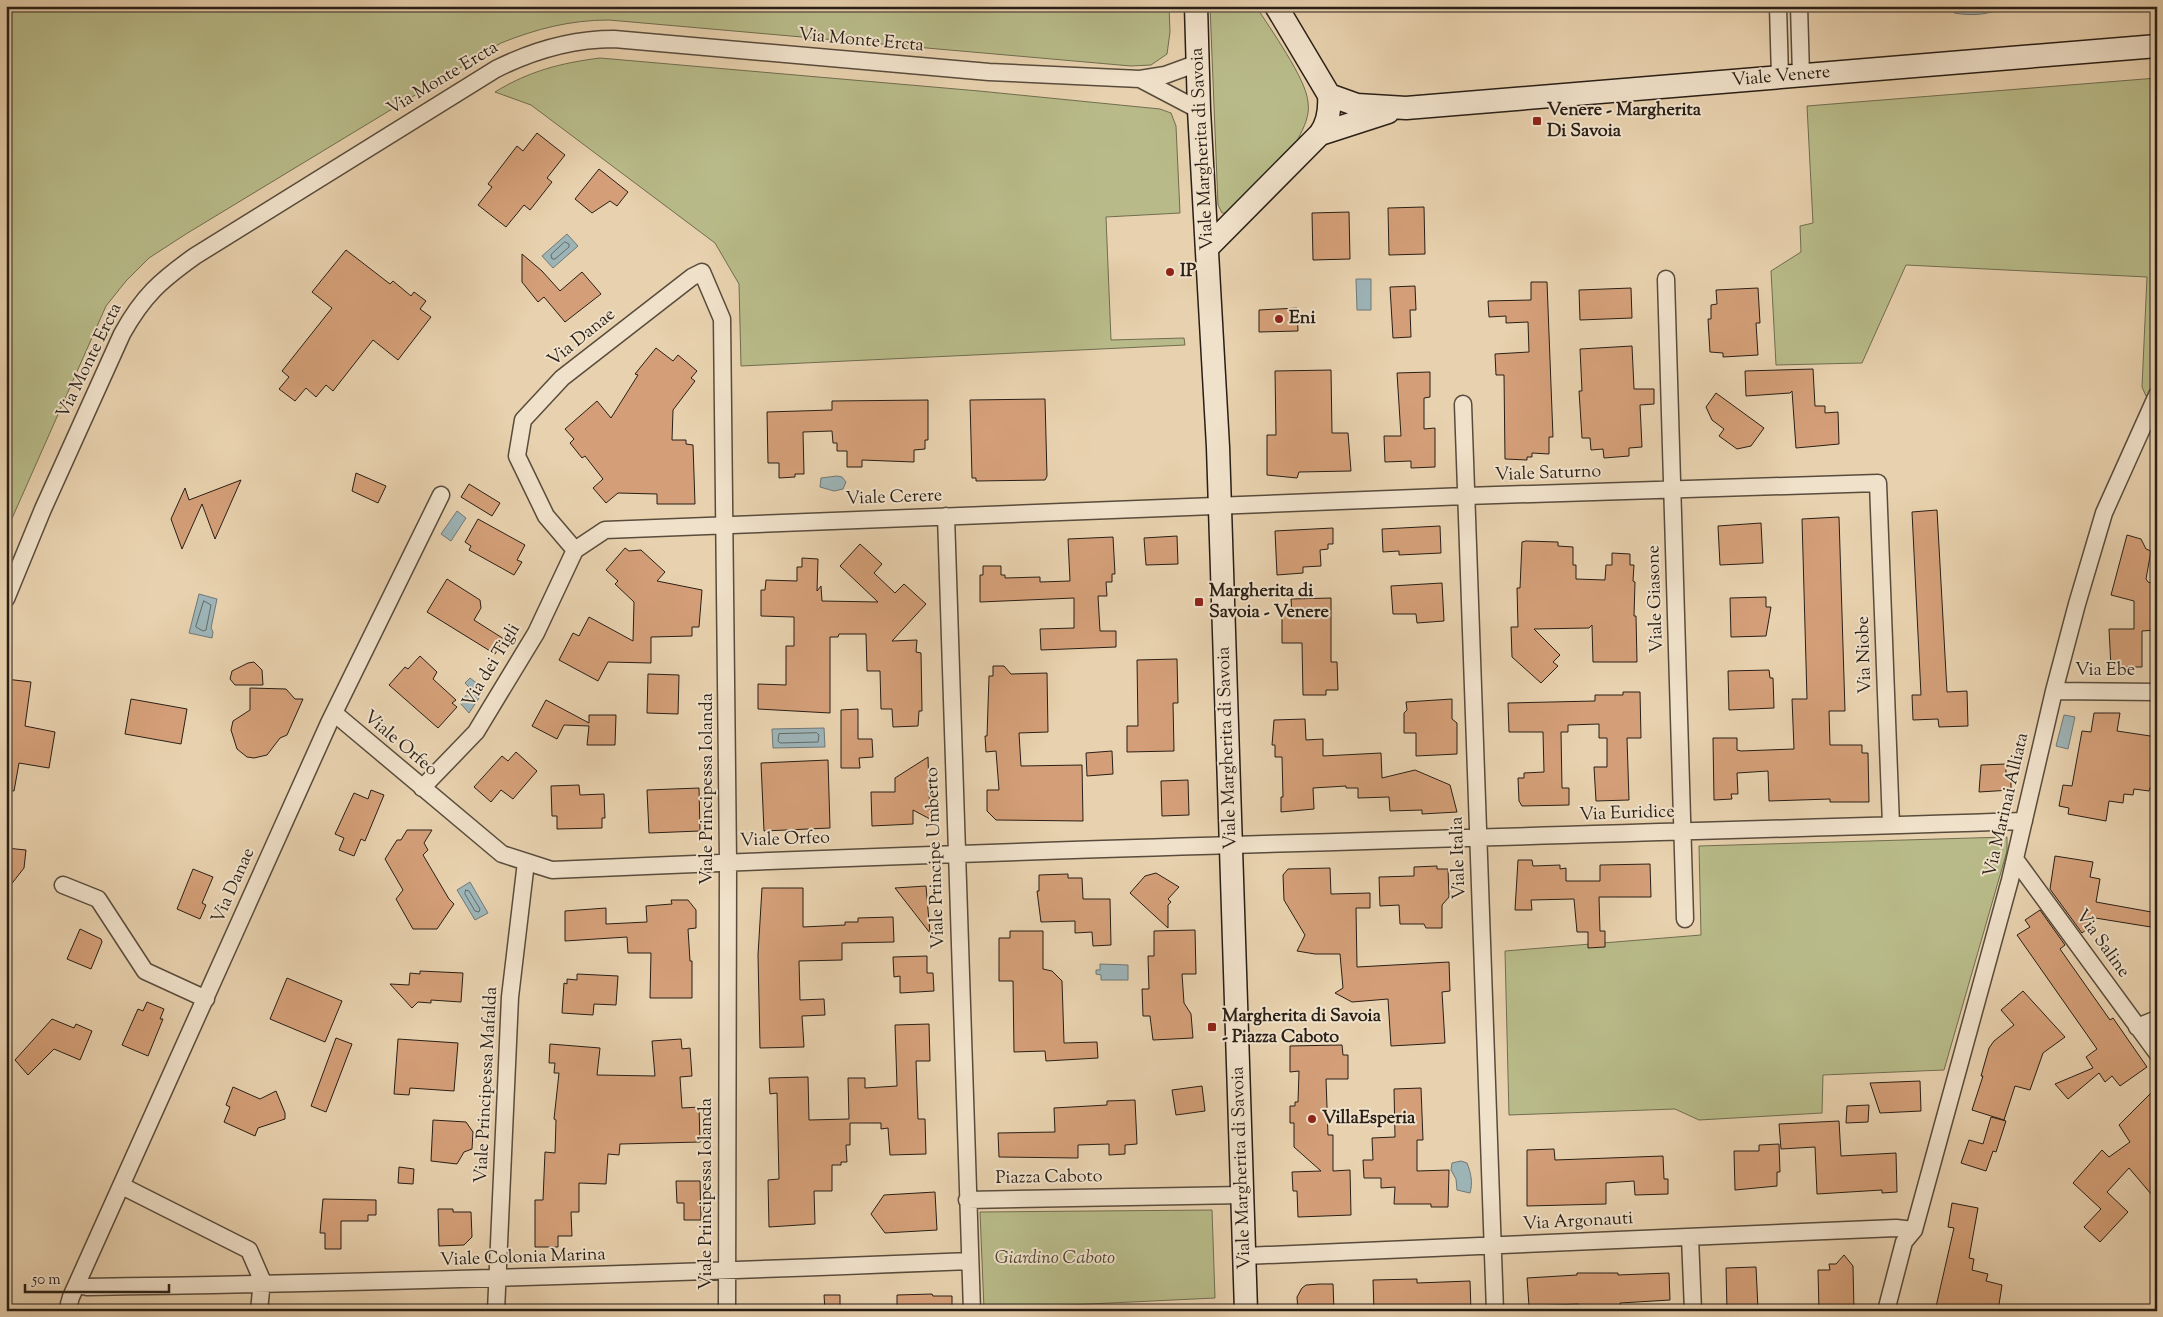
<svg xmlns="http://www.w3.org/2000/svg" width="2163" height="1317" font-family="'Sorts Mill Goudy',serif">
  <rect width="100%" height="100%" fill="#e8d1ae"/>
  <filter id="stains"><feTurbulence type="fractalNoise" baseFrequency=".004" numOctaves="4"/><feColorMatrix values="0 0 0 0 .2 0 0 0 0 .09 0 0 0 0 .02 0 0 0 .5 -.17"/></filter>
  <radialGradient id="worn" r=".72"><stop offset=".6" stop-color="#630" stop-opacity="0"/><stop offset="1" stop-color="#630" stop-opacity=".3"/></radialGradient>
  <!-- green -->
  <path fill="#b8bb89" stroke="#706d50" d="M6,6H1169L1170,32L1167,54L1151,65L1131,66L609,20C570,20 536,29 501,43L186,234L149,258L126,281L106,306L6,532Z
    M1210,6H1256C1270,29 1306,78 1308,102C1310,116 1304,127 1298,139L1227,213H1222L1218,205Z
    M600,58L979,91L1160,109L1171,113L1176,126L1180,213L1106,217L1111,340L1184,338L1185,345L741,366L739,284L715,243L531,105L495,92C529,71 561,63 600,58Z
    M2157,78V380L2151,393L2146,396L2142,387L2147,277L1906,265L1862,363L1776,365L1771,271L1801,252L1800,226L1813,223L1807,106Z
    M2007,837V851L1944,1070L1823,1075L1822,1113L1699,1120L1675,1109L1509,1115L1505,951L1701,935L1699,846Z
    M1212,1210L1215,1298L984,1309L980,1212Z"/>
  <!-- water -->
  <path fill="#9db4b7" stroke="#6f7877" d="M1953,6H2004V8C1986,15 1972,16 1954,13Z
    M567,234L578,246L553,268L542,256Z
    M1356,279H1371V310H1357Z
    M837,476L842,477L846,482L843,489L834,491L820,487L821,478Z
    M457,511L466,518L451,541L441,534Z
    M199,594L217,599L211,628L213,632L212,638L189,633Z
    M470,678L479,685L478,689L483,692L469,713L460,703L471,689L465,683Z
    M2064,715L2075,717L2068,749L2056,746Z
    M824,728L825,747L773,748L772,729Z
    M470,882L488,913L475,920L457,890Z
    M1100,964L1128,965V980H1101V975L1096,974V970H1100Z
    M1461,1161L1467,1163C1471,1173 1473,1183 1470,1193L1457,1190L1456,1179L1451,1170L1452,1163Z"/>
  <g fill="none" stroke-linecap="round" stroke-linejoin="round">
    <!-- shore -->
    <path stroke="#636a66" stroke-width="1" d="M565,242L569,244V247L555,259H552L551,255Z
      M204,601L211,605L206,630L203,631L196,627Z
      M817,733L819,735L818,742L780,743L778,741L779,734Z
      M466,890L469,891L480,909L479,912L475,911L465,894Z"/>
  </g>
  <!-- building -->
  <path fill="#d49f78" stroke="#291f16" d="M537,133L565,155L547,178L552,182L530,210L524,205L506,227L478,205L492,187L488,184L517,146L523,151Z
    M599,169L628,192L617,206L610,201L592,213L575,199Z
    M1424,207L1425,254L1389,255L1388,208Z
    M1349,212L1350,259L1313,260L1312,213Z
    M346,250L390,284L393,281L411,296L414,292L426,301L420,309L431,317L398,360L373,340L333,391L326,385L316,397L306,388L295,401L279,389L289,377L282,371L332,308L312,292Z
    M522,254L542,271L560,291L582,272L601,294L565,322L544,297L538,302L522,282Z
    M1531,282H1547L1553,437H1549V454L1532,453V457H1527V460L1505,459L1504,375H1496L1495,354L1529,352L1528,322L1506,323V316L1489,317L1488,301L1531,300Z
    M1415,286L1416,310H1410L1411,337L1393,338L1390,287Z
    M1631,288L1632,318L1580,320L1579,290Z
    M1758,288L1760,323H1756L1758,355L1723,357V353L1710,352L1708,319H1711V305L1717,304L1716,290Z
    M1297,308L1298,331L1259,332V310Z
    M1632,346L1634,389H1654V404L1640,405L1642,447L1629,448V456L1604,458L1603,449L1591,450L1590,438H1582L1579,391H1582L1580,349Z
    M656,348L673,361L678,355L697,371L691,378L695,381L673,410L672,440H686V444L693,445L695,504H657V494L618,493L606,503L593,488L603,479L585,456L582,458L570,443L574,439L565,429L597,401L611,418L638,375L635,374Z
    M1813,369L1815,406H1825V413L1838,412L1839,444L1796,448L1792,391L1790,393L1746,396L1745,371Z
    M1331,370L1332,433H1348L1351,471L1299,472L1297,478L1267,475V435H1276L1275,371Z
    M1430,372V397L1424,398V429L1435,428V467L1411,468V461L1385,462L1384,436H1401L1397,373Z
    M1716,393L1764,428L1751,446L1737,449L1719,436L1724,429L1712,420L1706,407Z
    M1045,399L1047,476L1045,480L976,481V478H972L970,400Z
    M928,400V440H925V449L914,450V462L862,460V467H847V451H837V443H833L832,431L803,432L804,474H795V477L779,478V463H768L767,412L832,410V401Z
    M356,473L386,486L378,503L352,491Z
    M241,480L215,539L202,504L182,549L171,519L185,488L189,500Z
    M469,484L500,503L492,516L461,497Z
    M1937,510L1947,692L1967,691L1968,726L1939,727L1938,719L1913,720L1912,695H1921L1912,512Z
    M1839,517L1845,711H1829L1830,745H1862V753H1868L1869,802H1830V799L1769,801L1768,771L1737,773L1738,794H1731L1732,799L1714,800L1713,738H1737V750L1741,751L1794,749L1792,699H1807L1802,519Z
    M478,519L525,545L517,560L522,562L514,575L469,550L471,546L465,542Z
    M1761,523L1763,563L1720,565L1718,526Z
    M1440,526L1441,553L1399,555V551L1383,552L1382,529Z
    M1333,528V544H1328V549L1320,550L1321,566L1303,567V573L1277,575L1275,531Z
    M2127,535L2141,539L2146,549L2151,551L2146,579L2148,582L2157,585V630L2142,631V667H2111L2109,629H2134V601L2111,595Z
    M1177,536L1178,564L1146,565L1144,538Z
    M1113,537L1115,574H1112V582H1106L1107,596H1098L1100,631H1116V647L1041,650L1040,629L1074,628V598L980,602V575H983V566H1001V575H1005V578L1040,577V582L1070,581L1068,539Z
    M1526,541L1558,542V546L1573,547V565H1576V579L1605,580L1606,565H1612V553L1630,554V565H1634L1633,581L1635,582L1634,616H1636L1637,662H1593L1592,625L1589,628L1534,629L1560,655L1553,662L1558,666L1541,683L1512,657L1511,627H1518L1517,588H1520L1522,542Z
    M860,544L882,564L874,573L895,593L904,584L926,604L892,641L917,640L916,652L921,653L922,711H919L918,726L893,727L892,709H881L880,671H867L866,634H839L838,637H830V713L758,709V684L786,685V646H794V617L761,616V590H765L766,580L797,581V567H802V558L818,559L817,591L821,586L822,601L878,602L840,566Z
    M625,548L629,551L641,550L665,572L657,581L702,590L699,627H692V636L651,637V663L608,662L598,681L559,660L573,633L579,636L589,617L633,641L634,602L615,584L618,581L606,570Z
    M447,579L480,600L481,608L474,620L504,639L495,654L427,612Z
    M1442,583L1444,621L1417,623L1416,614H1393L1391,586Z
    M1766,597V607H1771L1766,636L1731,637L1730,598Z
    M1331,598V662H1337L1338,690H1326V695H1303L1302,643H1282V614H1292L1291,599Z
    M420,656L437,672L433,679L456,700L452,703L457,707L438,728L389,685L405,667L408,669Z
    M1177,659L1178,703H1173L1174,751L1127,752V726H1138L1137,660Z
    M254,662L262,670L263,685H235L230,679L232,671L248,663Z
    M993,666H1004L1011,674L1047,673L1048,732L1019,733L1021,766L1082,765L1083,821L996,820L987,811V790H999L996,751L986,752L985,736H987L989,676H993Z
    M1769,670L1770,678H1773L1774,708L1729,710L1728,671Z
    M648,674L679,675L678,714L647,713Z
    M6,679L31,682L25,726L55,732L49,768L19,763L14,791L6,790V739L10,716L6,715Z
    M250,688L286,689L295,699H303L287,735L280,738L267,755L254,758L247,757L237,749L231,730L233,721L250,710Z
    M1623,692H1640L1641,738H1627L1629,800L1596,801L1594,767H1607V738H1599V724L1568,725V732H1561L1562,788H1569V805L1522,806L1519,801L1518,778H1524V773L1544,772L1543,732H1509L1508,703L1595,701V695H1623Z
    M131,699L187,709L181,744L125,734Z
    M1452,699V719L1457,723V754L1416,756V733H1404V713L1407,710L1406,702Z
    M546,700L589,723V715H616L615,745H587L589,726L564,725L557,739L532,726Z
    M858,709V739H872L873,757L859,758L860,768H841V710Z
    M2094,713H2120L2117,731L2157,737V788H2150L2149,791L2134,789L2133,795L2124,794L2123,803L2109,801L2106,821L2068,814L2069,808L2059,806L2063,785L2072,786L2082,731L2091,732Z
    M1305,719L1306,740L1323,739V756L1381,753L1382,778L1415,770L1450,785L1457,812L1422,814V810L1390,811L1389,797L1358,798V788H1346V786L1313,788L1314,809L1281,812V797H1283L1282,757H1275V745H1272L1274,720Z
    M1112,751L1113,774L1087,776L1086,753Z
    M516,752L537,771L513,799L501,790L491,802L474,787L502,756L508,761Z
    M928,757L930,819L913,810V824L872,826L871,792H895V778Z
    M828,760L830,828L764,831L761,763Z
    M2006,764V775H2011V790L1979,792L1981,765Z
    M1188,780L1189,815L1162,816L1161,781Z
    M579,785L580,795L604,794L605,818H602V828L557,829V816H552L551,786Z
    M699,788L700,831L649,833L647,790Z
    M371,790L384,795L365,841L361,839L354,856L339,850L344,838L335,834L354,793L368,799Z
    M407,830H432L424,843L428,850L423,855L449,899L454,904L437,929H413L396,899L403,890L385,859L397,840H401Z
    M6,848L26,850L24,868L6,891Z
    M2055,856L2093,862L2090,877L2100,879L2096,902L2157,913V928L2089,917L2087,929L2082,933L2050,889Z
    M1518,860H1532L1533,866L1560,865V869L1566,868V881H1600V865L1650,864L1651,897H1599L1600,931H1605V947L1588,948V932H1577L1574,899L1531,900L1532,910H1515Z
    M1437,866V869H1448L1449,897L1442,905V928H1426L1424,924H1400L1399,905L1380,906L1379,877L1414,876V867Z
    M1330,868L1331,894L1370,893V908H1356L1357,967L1449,962L1450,991L1442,992L1445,1043L1391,1046L1388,999L1352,1002L1335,993L1343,988L1340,954H1315L1297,951L1305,935L1284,900L1283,875L1288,869Z
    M193,869L213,877L202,903L206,905L200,919L177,909Z
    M1156,873L1179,887L1168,899L1171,902L1168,905V928L1130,893L1145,876Z
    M1068,874V878H1082L1083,899H1110L1111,945L1093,946L1092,932L1075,933V921L1041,922L1037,891H1039V875Z
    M926,886L930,933L895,888Z
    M762,888H803V927L845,925V922H858V918L893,917L894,942L842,943V960L799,961L800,1000L824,999L825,1015L802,1016L804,1047L760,1048L758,955Z
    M671,900H688L696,910V928L688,929L690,961H692V998H650L651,953H628L627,937L565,941V911L606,908V924L647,922L646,906L672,904Z
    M2040,910L2065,945L2060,949L2110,1020L2113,1018L2147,1067L2120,1086L2112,1076L2105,1082L2099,1073L2068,1099L2055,1084L2093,1068L2086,1057L2097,1049L2017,935L2030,927L2025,920Z
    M80,929L101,939L102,942L91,969L67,959Z
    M1195,930L1196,974H1182L1184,1003L1191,1014L1193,1038L1153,1040L1150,1016H1143L1142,989H1149L1148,956H1154V931Z
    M1010,931H1043V969L1052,971L1062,981L1064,1043L1097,1042L1098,1058L1046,1061L1045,1051L1014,1052L1013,981H999V938H1010Z
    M927,956V973H933L934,991L900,993V976L894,977L893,957Z
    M420,971L463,973L461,1002L431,1000V1003L418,1002L412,1008L390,984L409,985L410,973L420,974Z
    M577,974L618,976L616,1005L594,1004L593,1015L562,1013L564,983L567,984V979L577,980Z
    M287,978L342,1001L325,1042L270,1019Z
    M2023,991L2065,1037L2043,1053L2030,1090L2015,1086L2004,1120L1972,1110L1983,1076H1981L1989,1048L1994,1041L2014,1025L2001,1010Z
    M147,1002L164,1009L160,1019H163L148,1056L122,1045L138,1009L143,1011Z
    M52,1019L74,1028L76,1024L92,1031L80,1060L54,1049L28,1075L15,1060Z
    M929,1024L930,1061H916L918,1119H925L926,1154L890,1155L888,1128L881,1129V1123H850V1145H846L847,1162H841V1165H832V1191H814L815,1224L769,1227L768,1180L779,1179L777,1093L770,1094L769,1078L808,1077L809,1120L849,1119L848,1078H865V1088L897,1086L895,1025Z
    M336,1038L352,1044L326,1112L311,1106Z
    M398,1039L458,1043L454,1091L410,1088L409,1095L394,1094Z
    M681,1039L682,1049L690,1048L692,1076L680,1077L682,1108L699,1107L700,1142L620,1144L619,1155L608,1154L606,1184L579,1183V1212H571L572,1236H558V1247H535V1200H543L545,1152L555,1153L556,1120L554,1119L559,1073H554L555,1063H549L550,1044L600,1048L597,1075L655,1076L652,1041Z
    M1342,1045L1343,1055H1348V1079H1326L1328,1135H1333V1171L1350,1170L1351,1215L1298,1217L1297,1191H1293L1292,1172L1321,1171L1294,1147V1123H1290V1106H1295V1102H1298L1299,1071L1290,1072V1046Z
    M1920,1081L1921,1111L1880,1113L1870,1083Z
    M1202,1086L1205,1111L1176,1115L1172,1090Z
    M233,1087L260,1099L276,1091L285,1113V1119L258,1128L255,1136L224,1122L230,1107L226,1105Z
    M2157,1087V1201L2129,1168L2107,1192L2128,1212L2100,1242L2084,1227L2101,1209L2073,1183L2102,1150L2109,1157L2130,1142L2119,1125Z
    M1421,1088L1423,1140H1417V1171L1449,1170L1448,1207H1431V1204H1394L1395,1187L1381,1188V1178H1364L1363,1160H1373L1372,1138L1395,1137L1394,1089Z
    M1135,1100L1137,1144L1125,1145V1154L1109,1155V1144L1078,1145V1158L999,1157L998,1133L1055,1132L1054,1108L1107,1105V1101Z
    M1869,1105L1868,1122L1846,1123L1847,1106Z
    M1991,1117L2006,1121L1996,1152L1993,1151L1986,1171L1961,1163L1969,1140L1983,1144Z
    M433,1120L466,1122L473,1132L472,1149L464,1152L457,1164L431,1161Z
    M1839,1121L1841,1156L1896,1153L1897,1192L1882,1193V1190L1817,1194L1815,1147L1781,1149L1779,1124Z
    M1779,1144L1780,1172H1777V1186L1735,1190L1734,1151H1759V1145Z
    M1554,1149L1555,1160L1663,1156L1664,1179H1668V1194L1635,1195L1634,1181L1606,1183V1204L1527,1206V1150Z
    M399,1167L414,1169L413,1184L398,1183Z
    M676,1181H700L701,1220H684V1203H677Z
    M935,1192L937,1230L885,1233L871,1214L884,1195Z
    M323,1199L376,1200V1215H368V1221H341V1249H325V1233H320Z
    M1952,1203L1978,1208L1969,1258L1974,1259L1972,1270L1988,1274L1986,1281L2002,1285L1998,1311H1935L1954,1228L1948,1227Z
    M438,1209H453V1212H471L472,1237L464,1245L439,1246Z
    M1844,1255L1853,1266L1854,1311H1819L1818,1270H1830L1829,1264H1836Z
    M1756,1267L1758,1309L1727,1310L1726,1268Z
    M1577,1273H1618V1275L1669,1273L1670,1300L1620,1303V1311H1578V1304L1529,1306L1527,1278L1577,1275Z
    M1417,1279V1283L1470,1281L1471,1311H1374L1373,1280Z
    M1320,1284H1333L1334,1311H1298L1297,1297L1302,1288L1306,1285Z
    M932,1294L933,1296H952V1311L897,1310V1295Z
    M824,1295H840V1310H825Z"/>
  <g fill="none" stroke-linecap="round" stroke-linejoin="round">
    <defs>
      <path id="street" d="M1778,6L1780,77
        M1799,6L1801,75
        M1140,79L1199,110
        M1666,279L1685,919
        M1463,404L1495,1311
        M946,516L972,1311
        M575,550L605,530L1466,496L1878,483L1891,825
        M575,550L546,516L517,456L523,420L562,378L692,277L702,272L722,319L728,862L727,1311
        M6,599L43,509L122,334C143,296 160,281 195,256L496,69C534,50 571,39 614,39L989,72L1140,79L1165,75L1198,63
        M2054,691L2157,692
        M334,713L502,854L552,870C1042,848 1533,837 2024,821
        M422,788L476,732L536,633L575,550
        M2015,859L2157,1053
        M63,885L98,899L145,971L206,999
        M2137,1027L2157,1019
        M122,1186L249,1250L262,1280L259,1311
        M967,1200L1243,1195
        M1690,1237L1693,1311
        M1245,1256L1896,1228L1914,1230
        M77,1285L87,1287C382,1283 676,1273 970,1261
        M67,1311L71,1297L329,723L441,495
        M496,1311L510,997L526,862
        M1886,1311L1904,1242L1914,1230L2010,880L2054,691L2077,604L2104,513L2157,395"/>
      <path id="secondary" d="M1196,6L1199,110L1218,447L1246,1311
        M1329,95L1357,105L1406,108L2157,46
        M1320,134L1388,112
        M1208,247L1320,134C1329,122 1330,109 1329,95L1276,6"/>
    </defs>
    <!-- street casing -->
    <use href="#street" stroke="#594c3c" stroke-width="19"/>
    <!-- secondary casing -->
    <use href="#secondary" stroke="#291f16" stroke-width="25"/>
    <!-- street -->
    <use href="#street" stroke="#f0e1ca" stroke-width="16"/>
    <!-- secondary -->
    <use href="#secondary" stroke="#f0e1ca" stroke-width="22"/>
  </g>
  <!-- markers -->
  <g fill="#8f2418" stroke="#f0e1ca" stroke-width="2">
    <rect x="1532" y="116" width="10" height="10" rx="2.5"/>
    <circle cx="1170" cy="272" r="5"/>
    <circle cx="1279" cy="319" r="5"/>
    <rect x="1194" y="597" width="10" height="10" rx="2.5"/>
    <rect x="1207" y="1022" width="10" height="10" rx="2.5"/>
    <circle cx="1312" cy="1119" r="5"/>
  </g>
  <g text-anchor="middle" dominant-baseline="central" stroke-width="4" stroke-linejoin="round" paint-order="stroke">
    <!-- street labels -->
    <g font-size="18" fill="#291f16" stroke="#f0e1ca">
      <text transform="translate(861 41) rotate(5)">Via Monte Ercta</text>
      <text transform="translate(1781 77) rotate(-5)">Viale Venere</text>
      <text transform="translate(443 79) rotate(-31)">Via Monte Ercta</text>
      <text transform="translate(1203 149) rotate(-93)">Viale Margherita di Savoia</text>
      <text transform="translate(582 338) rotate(-39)">Via Danae</text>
      <text transform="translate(90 361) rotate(-64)">Via Monte Ercta</text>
      <text transform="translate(1548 474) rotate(-2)">Viale Saturno</text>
      <text transform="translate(894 498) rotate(-2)">Viale Cerere</text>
      <text transform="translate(1656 599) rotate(-92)">Viale Giasone</text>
      <text transform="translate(1865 655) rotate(-92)">Via Niobe</text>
      <text transform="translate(492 666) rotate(-59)">Via dei Tigli</text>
      <text x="2105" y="671">Via Ebe</text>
      <text transform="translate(400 744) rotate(40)">Viale Orfeo</text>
      <text transform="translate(1228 748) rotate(-92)">Viale Margherita di Savoia</text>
      <text transform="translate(708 789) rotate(-90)">Viale Principessa Iolanda</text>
      <text transform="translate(2007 805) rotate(-77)">Via Marinai Alliata</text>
      <text transform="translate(1627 814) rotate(-2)">Via Euridice</text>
      <text transform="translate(785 840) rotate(-2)">Viale Orfeo</text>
      <text transform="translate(936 858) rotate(-92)">Viale Principe Umberto</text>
      <text transform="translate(1459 858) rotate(-92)">Viale Italia</text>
      <text transform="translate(234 886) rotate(-66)">Via Danae</text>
      <text transform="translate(2102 944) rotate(54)">Via Saline</text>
      <text transform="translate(487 1085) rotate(-87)">Viale Principessa Mafalda</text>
      <text transform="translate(1242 1168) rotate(-92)">Viale Margherita di Savoia</text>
      <text transform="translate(1049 1178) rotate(-1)">Piazza Caboto</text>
      <text transform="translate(707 1194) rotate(-90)">Viale Principessa Iolanda</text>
      <text transform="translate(1578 1222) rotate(-3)">Via Argonauti</text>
      <text transform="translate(523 1258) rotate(-2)">Viale Colonia Marina</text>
    </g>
    <!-- poi labels -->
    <g font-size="18" font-weight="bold" fill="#291f16" stroke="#f0e1ca" text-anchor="start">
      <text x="1547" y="111">Venere - Margherita<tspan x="1547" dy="21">Di Savoia</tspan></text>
      <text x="1180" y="272">IP</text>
      <text x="1289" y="319">Eni</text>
      <text x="1209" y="592">Margherita di<tspan x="1209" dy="21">Savoia - Venere</tspan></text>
      <text x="1222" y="1017">Margherita di Savoia<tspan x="1222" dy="21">- Piazza Caboto</tspan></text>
      <text x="1322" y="1119">VillaEsperia</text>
    </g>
    <!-- park labels -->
    <g font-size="18" font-style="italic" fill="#4d4633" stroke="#f0e1ca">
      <text x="1055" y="1259">Giardino Caboto</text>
    </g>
  </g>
  <!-- margin -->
  <rect width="2163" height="1317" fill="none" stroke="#e8d1ae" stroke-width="25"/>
  <rect x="8" y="8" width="2148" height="1302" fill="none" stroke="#291f16" stroke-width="2.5"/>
  <rect x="12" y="12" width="2138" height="1292" fill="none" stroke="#291f16"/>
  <!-- scale -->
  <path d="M25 1284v8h144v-8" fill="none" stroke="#291f16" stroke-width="2.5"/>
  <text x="32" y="1284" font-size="15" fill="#291f16" stroke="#f0e1ca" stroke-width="4" paint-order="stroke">50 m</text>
  <rect width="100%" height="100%" filter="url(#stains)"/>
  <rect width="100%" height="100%" fill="url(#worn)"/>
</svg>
